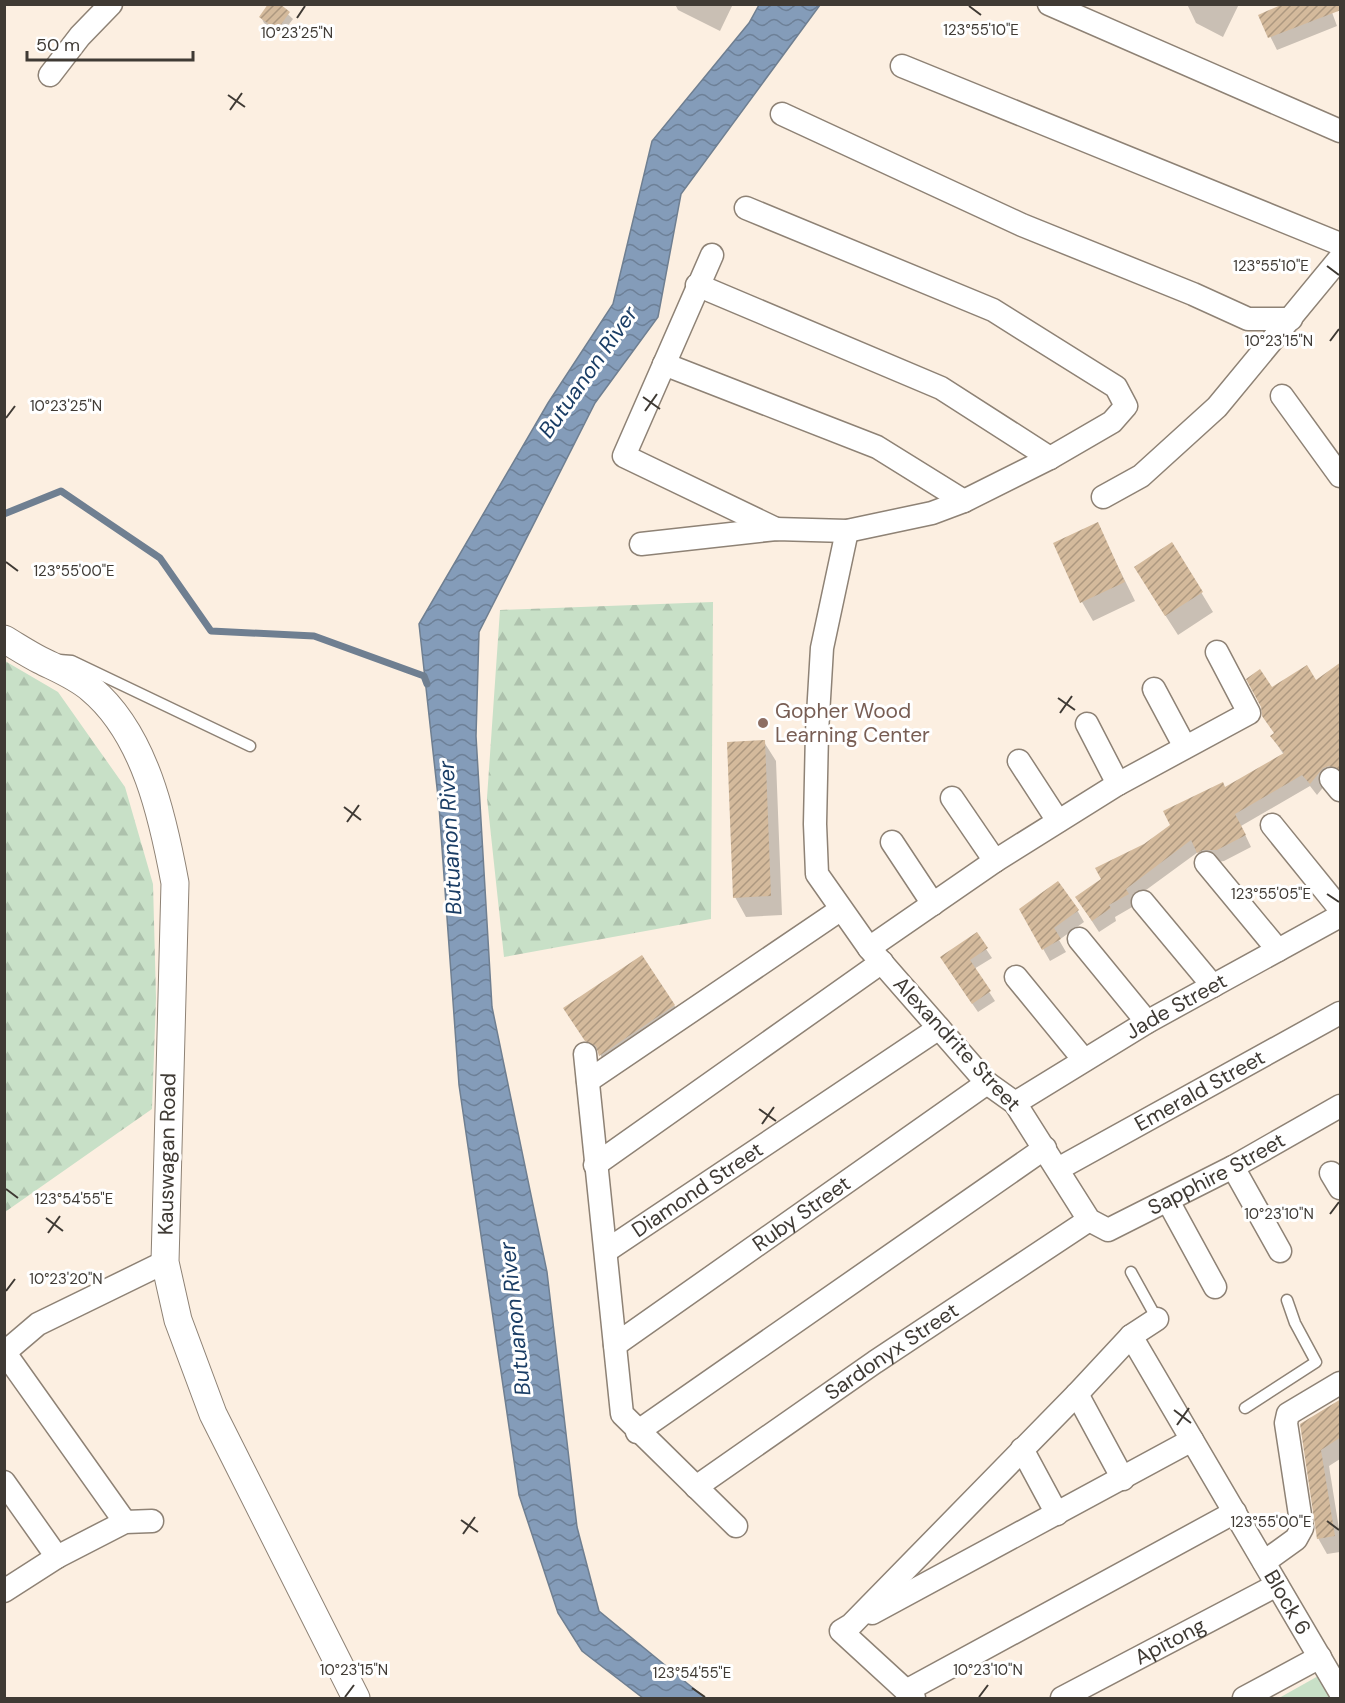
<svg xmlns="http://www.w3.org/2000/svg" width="1345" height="1703" font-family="'DM Sans',sans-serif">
  <defs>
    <pattern id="forest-firs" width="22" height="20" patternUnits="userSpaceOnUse" patternTransform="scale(1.5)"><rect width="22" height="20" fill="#c8e0c7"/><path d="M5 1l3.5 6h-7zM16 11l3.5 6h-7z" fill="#adc1ac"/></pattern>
    <pattern id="water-waves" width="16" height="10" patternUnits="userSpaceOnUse" patternTransform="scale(1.5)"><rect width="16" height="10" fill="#849cb9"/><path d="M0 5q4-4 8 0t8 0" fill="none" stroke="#6d8097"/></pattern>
    <pattern id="building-hatch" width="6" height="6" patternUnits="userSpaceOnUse" patternTransform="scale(1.5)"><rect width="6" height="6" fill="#d4ba9c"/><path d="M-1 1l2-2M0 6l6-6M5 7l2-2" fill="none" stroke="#ad9880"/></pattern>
  </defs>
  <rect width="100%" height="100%" fill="#fcefe1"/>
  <!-- grass -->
  <path fill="#c8e0c7" d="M1320,1675L1334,1698H1279Z"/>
  <!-- forest -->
  <path fill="url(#forest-firs)" d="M713,602L711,919L504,957L487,798L500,610Z
    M5,661L58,692L125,787L153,884L156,998L152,1109L5,1212Z"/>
  <!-- water -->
  <path fill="url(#water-waves)" stroke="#6f7f91" stroke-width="1.5" d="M759,5H820L681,194L658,317L595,403L479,632L476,736L492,1007L547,1272L577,1527L599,1611L705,1698H643L582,1651L558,1613L519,1495L459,1085L439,806L419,624L548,403L613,304L652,141L749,23Z"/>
  <!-- shadow -->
  <path fill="#0003" d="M277,4L293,19L281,35L264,23L261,17Z
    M675,4H733L720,31L678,10Z
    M1187,4H1239L1223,37L1196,23Z
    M1329,4L1337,26L1277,50L1260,16Z
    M1097,524L1135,601L1093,621L1082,602Z
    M1172,544L1213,612L1178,635L1147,587Z
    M1272,689L1340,719V778L1329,780L1317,795L1310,786L1241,826L1251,847L1224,861L1205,864L1198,852L1131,901L1134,906L1115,917L1116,921L1099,932L1084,909L1103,880L1145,845L1225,789L1284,755L1272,737L1275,734L1263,716Z
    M764,742L776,761L782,915L746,917L735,897Z
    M1021,910H1077L1084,922L1059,940L1066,952L1050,961Z
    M986,949L992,958L974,969L995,1001L978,1012L947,967Z
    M674,1005L678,1011L603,1061L599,1051L590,1047L568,1015Z
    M1340,1402V1459L1329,1466L1340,1535V1552L1327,1554L1318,1538L1301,1424Z"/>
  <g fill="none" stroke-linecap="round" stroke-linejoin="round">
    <!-- stream -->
    <path stroke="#6f7f91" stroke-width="7" d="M4,514L61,491L160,558L211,631L314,636L424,676L427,684"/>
  </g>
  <!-- building -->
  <path fill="url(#building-hatch)" d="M268,4H280L290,12L277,30L259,17Z
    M1283,4H1341V10L1268,38L1258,15Z
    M1098,522L1125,582L1080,603L1053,543Z
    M1172,542L1203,592L1165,616L1134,567Z
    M1341,662V770L1329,766L1323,768L1310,784L1302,775L1235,814L1246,835L1217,850H1203L1197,853L1191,840L1126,889L1129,894L1109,905L1111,908L1092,921L1075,897L1101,879L1095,868L1144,844L1170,825L1163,811L1223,782L1225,787L1284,753L1270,736L1274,733L1262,716L1261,707L1246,679L1260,669L1272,687L1307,665L1316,680Z
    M765,740L771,896L733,898L727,742Z
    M1058,881L1079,910L1054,928L1061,939L1042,950L1019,909Z
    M977,932L988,948L970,960L991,991L972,1004L940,957Z
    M642,955L675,1005L599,1056L596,1046L585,1041L563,1008Z
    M1341,1399V1437L1321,1450L1335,1536L1317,1539L1300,1424Z"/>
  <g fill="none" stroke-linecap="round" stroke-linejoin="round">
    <defs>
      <path id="service" d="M59,660L72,661L250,746
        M1131,1272L1157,1319
        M1245,1408L1316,1362L1295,1323L1287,1300"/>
      <g id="minor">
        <path d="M1049,4L1340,131"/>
        <path d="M902,66L1340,244"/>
        <path d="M50,75L80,36L111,4"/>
        <path d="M782,114L1022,225L1193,294L1248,319H1291"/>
        <path d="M712,255L624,456L776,529"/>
        <path d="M697,285L941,388L1050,458"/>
        <path d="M664,364L877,447L964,501"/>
        <path d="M1282,396L1340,476"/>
        <path d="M1103,497L1141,476L1217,407L1340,258"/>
        <path id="s1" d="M847,531L822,648L817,732L815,824L817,874L869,948L987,1083L1015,1103L1089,1220L1108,1230L1233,1167L1340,1106"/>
        <path d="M641,544L776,529L847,531L932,513L964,501L1050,458L1112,422L1126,406L1116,387L993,310L746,208"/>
        <path d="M1154,689L1185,747"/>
        <path d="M1087,724L1118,784"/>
        <path d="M1019,761L1058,821"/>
        <path d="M1331,779L1340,790"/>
        <path d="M952,798L995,861"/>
        <path d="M1272,825L1340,909"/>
        <path d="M892,842L933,904"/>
        <path d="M1206,863L1278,950"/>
        <path d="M1143,902L1213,986"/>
        <path d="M1079,939L1147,1022"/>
        <path d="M869,948L995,861L1118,784L1249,713L1217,652"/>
        <path d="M1016,977L1084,1060"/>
        <path d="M585,1054L622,1414L736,1526"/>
        <path d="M588,1081L840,910"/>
        <path id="s2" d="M1015,1103L1147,1022L1340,916"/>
        <path d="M595,1165L882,962"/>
        <path d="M1233,1167L1280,1251"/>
        <path id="s3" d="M1058,1169L1340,1013"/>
        <path d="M1331,1173L1340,1188"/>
        <path d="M1168,1201L1215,1287"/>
        <path id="s4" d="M606,1251L939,1028"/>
        <path id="s5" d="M1131,1336L1340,1692"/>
        <path id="s6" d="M615,1345L987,1083"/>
        <path d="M4,1353L38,1324L165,1262"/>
        <path d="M5,1353L125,1522"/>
        <path d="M1077,1394L1123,1479"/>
        <path d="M637,1432L1045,1148"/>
        <path d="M1022,1449L1057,1514"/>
        <path d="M4,1482L57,1557"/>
        <path id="s7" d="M696,1487L875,1362L1089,1220"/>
        <path d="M1264,1562L1296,1539L1302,1528L1286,1423L1288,1414L1340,1383"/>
        <path d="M4,1591L57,1557L125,1522L152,1521"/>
        <path d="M872,1613L1192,1440"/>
        <path d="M906,1691L1235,1512"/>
        <path d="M914,1698L841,1631L851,1625L1077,1394L1131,1336L1157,1319"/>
        <path id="s8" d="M1062,1698L1277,1585"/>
        <path d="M1244,1698L1320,1657"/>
      </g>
      <path id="tertiary" d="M4,639C16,646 28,654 40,660C58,669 76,676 91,689C145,734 163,818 175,883L165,1262L178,1320L213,1414L356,1698"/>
    </defs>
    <!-- service casing -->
    <use href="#service" stroke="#8e8275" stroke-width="13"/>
    <!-- minor casing -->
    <use href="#minor" stroke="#8e8275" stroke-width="25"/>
    <!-- tertiary casing -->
    <use href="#tertiary" stroke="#8e8275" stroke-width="29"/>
    <!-- service -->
    <use href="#service" stroke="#fff" stroke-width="10"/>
    <!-- minor -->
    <use href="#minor" stroke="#fff" stroke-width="22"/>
    <!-- tertiary -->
    <use href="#tertiary" stroke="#fff" stroke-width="27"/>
  </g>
  <!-- ticks -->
  <path fill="none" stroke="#3f3a34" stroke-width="2" d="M969,6L981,15M297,18L305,6M228,95L245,107M230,110L242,93M1327,266L1339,275M1330,341L1339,329M643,397L660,409M645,411L657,394M6,418L15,406M6,562L18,571M1058,698L1075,710M1060,713L1072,696M344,807L361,820M347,822L359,805M1327,894L1339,902M759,1109L776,1121M762,1124L774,1107M6,1189L18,1198M1330,1214L1339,1202M46,1218L63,1231M48,1233L60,1216M6,1291L15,1279M1174,1410L1191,1423M1177,1425L1189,1408M461,1520L478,1532M1327,1521L1339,1530M463,1534L475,1517M692,1688L705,1697M345,1697L354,1685M979,1697L988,1685"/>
  <!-- markers -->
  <circle fill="#8d6e63" stroke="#fff" stroke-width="2" cx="763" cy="723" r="6"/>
  <g text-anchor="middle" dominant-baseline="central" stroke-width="6" stroke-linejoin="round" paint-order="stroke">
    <!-- education labels -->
    <g font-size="21" fill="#785e54" stroke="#fff" text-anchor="start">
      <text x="775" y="711">Gopher Wood<tspan x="775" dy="24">Learning Center</tspan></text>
    </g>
    <!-- street labels -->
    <g font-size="21" fill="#3f3a34" stroke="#fff">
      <text stroke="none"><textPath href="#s2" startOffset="188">Jade Street</textPath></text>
      <text transform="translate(957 1044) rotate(47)">Alexandrite Street</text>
      <text stroke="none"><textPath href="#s3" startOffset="162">Emerald Street</textPath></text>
      <text transform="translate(167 1154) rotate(-89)">Kauswagan Road</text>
      <text stroke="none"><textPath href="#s1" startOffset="932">Sapphire Street</textPath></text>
      <text stroke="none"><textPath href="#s4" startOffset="110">Diamond Street</textPath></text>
      <text stroke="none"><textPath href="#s6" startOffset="228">Ruby Street</textPath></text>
      <text stroke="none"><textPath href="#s7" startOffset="238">Sardonyx Street</textPath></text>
      <text stroke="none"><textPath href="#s5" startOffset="309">Block 6</textPath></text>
      <text stroke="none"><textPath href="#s8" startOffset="122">Apitong</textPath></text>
    </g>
    <!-- water labels -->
    <g font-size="22" font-style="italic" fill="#1a3d65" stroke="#fff">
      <text transform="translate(588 372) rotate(-55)">Butuanon River</text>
      <text transform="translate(450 838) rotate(-93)">Butuanon River</text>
      <text transform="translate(515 1319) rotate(-96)">Butuanon River</text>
    </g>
  </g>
  <g font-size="15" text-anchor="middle" fill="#3f3a34" stroke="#fff" stroke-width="6" stroke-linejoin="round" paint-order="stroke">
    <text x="981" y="35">123°55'10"E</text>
    <text x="297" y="38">10°23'25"N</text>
    <text x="1271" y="271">123°55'10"E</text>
    <text x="1279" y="346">10°23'15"N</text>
    <text x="66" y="411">10°23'25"N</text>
    <text x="74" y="576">123°55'00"E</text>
    <text x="1271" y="899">123°55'05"E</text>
    <text x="74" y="1204">123°54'55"E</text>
    <text x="1279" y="1219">10°23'10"N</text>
    <text x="66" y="1284">10°23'20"N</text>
    <text x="1271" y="1527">123°55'00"E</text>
    <text x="354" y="1675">10°23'15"N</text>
    <text x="988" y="1675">10°23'10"N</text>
    <text x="692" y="1678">123°54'55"E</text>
  </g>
  <!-- border -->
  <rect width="1345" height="1703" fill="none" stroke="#3f3a34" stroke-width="12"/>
  <!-- scale -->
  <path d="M27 51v9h166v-9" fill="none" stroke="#3f3a34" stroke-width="3"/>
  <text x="36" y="51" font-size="18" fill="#3f3a34" stroke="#ffffff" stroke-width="4.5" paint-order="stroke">50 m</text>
</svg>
